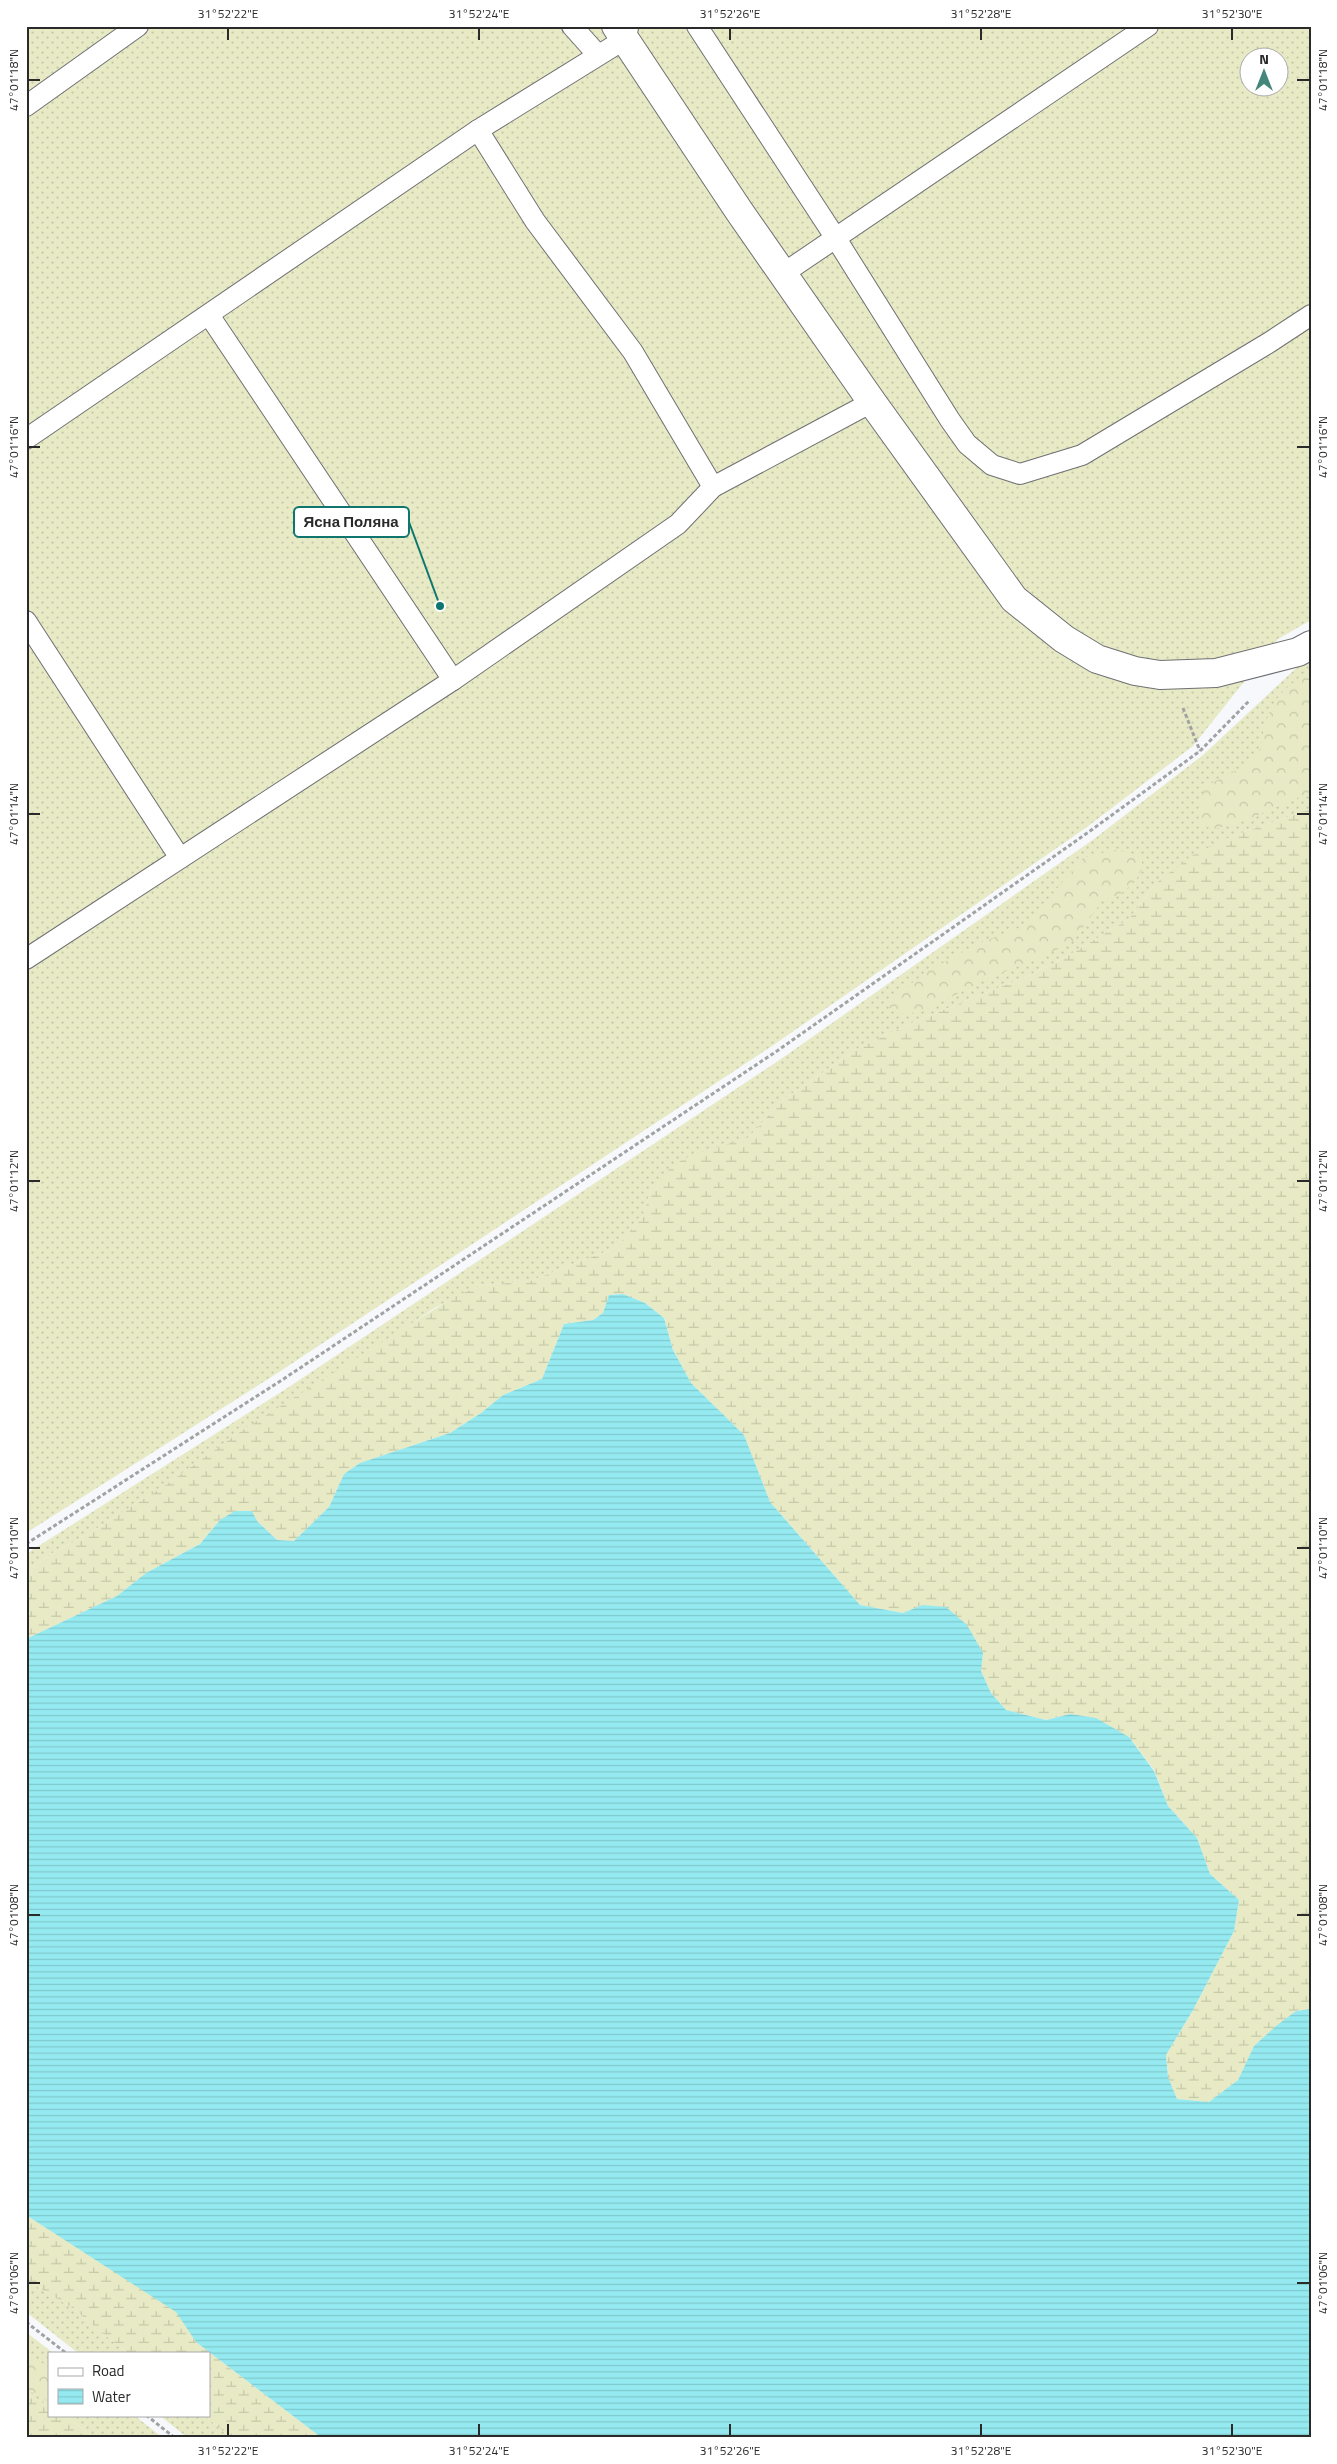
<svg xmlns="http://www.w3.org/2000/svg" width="1337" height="2464" font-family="'Titillium Web',sans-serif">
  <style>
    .grass { fill: url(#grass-dots); fill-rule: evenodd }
    .forest { fill: url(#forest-crowns) }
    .wetland { fill: url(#wetland-marsh) }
    .water { fill: url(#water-rules) }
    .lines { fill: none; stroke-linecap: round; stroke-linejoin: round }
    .service-casing { stroke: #6f7073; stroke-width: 22 }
    .minor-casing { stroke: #6f7073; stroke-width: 30 }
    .path { stroke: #a1a2a4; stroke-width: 3; stroke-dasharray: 4 2.5; stroke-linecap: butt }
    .service { stroke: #fff; stroke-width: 20 }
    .minor { stroke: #fff; stroke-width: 28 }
    .ticks { fill: none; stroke: #2a2a2b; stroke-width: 2 }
    .leader { fill: none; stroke: #0f766e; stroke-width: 2 }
    .callout-dot { fill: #0f766e; stroke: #fff; stroke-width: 2 }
    .callout { fill: #fff; stroke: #0f766e; stroke-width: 2 }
    .callout-label { font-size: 15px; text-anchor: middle; font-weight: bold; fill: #2a2a2b }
    .neatline { fill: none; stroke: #2a2a2b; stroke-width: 2 }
    .ticks-label { font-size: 12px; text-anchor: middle; fill: #2a2a2b }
  </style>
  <defs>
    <pattern id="grass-dots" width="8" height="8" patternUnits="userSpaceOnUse" patternTransform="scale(1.25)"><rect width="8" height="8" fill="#e7eac4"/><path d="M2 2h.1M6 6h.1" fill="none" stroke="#c6c9a9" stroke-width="1.8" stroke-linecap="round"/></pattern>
    <pattern id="forest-crowns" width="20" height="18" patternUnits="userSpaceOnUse" patternTransform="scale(1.25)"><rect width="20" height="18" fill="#e7eac4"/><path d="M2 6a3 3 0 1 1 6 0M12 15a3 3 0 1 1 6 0" fill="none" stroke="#c6c9a9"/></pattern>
    <pattern id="wetland-marsh" width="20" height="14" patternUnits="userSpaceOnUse" patternTransform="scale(1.25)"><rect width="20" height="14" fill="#e7eac4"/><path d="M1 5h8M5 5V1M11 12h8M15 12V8" fill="none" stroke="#c6c9a9"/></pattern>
    <pattern id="water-rules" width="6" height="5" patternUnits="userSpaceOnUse" patternTransform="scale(1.25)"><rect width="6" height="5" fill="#94eaf0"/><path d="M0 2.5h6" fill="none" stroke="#80c9ce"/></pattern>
  </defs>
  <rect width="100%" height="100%" fill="#f6f8fb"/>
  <!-- grass -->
  <g class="grass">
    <path d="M 26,26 L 1311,26 L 1311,620 L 1278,639 L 1193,746 L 1087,827 L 772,1046 L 279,1372 L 26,1533 ZM 1250,58 L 1280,58 L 1280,88 L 1250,88 Z"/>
    <polygon points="1311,657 1311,809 1230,837 1155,884 1129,919 1064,958 1028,976 918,1020 855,1050 783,1100 748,1138 722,1147 651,1190 643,1215 624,1239 610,1250 530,1281 482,1285 436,1307 388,1340 241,1431 167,1484 88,1534 47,1556 26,1573 26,1554 289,1387 781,1059 1094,839 1203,755 1305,660"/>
    <polygon points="26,2280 71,2307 127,2353 78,2353 26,2312"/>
    <polygon points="26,2332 53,2353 49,2353 49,2406 26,2394"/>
    <polygon points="65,2415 134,2415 163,2438 94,2438"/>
    <polygon points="159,2415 204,2415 231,2438 188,2438"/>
  </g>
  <!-- forest -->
  <g class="forest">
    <path d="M 1311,672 L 1311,792 L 1244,821 L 1214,829 L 1200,825 L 1198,810 L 1205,787 C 1222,776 1248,769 1259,751 C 1263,744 1262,733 1265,725 C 1274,697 1285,686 1311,672 Z"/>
    <polygon points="1113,850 1127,851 1141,858 1143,868 1134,883 1120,894 1102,901 1074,940 1045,956 991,977 921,1012 899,1014 889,1007 891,999 928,971 980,943 1026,925 1083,858"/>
    <polygon points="26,2351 49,2368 49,2402 26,2389"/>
  </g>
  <!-- wetland -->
  <g class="wetland">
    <polygon points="1311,809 1311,2009 1296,2011 1254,2046 1238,2080 1209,2102 1177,2099 1168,2077 1166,2055 1193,2010 1234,1931 1239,1900 1210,1874 1197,1838 1168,1806 1154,1770 1129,1737 1070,1714 1046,1720 1006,1710 991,1693 981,1671 983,1653 922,1605 903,1613 860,1605 770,1502 744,1435 691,1383 673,1350 664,1318 645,1303 623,1294 609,1295 603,1313 593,1320 564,1324 542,1379 503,1395 481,1413 450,1433 360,1463 344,1474 329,1507 294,1541 277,1540 257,1521 220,1520 200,1544 146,1573 117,1596 26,1639 26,1573 47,1556 88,1534 167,1484 241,1431 454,1297 482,1285 530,1281 610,1250 624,1239 643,1215 651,1190 673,1165 694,1154 748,1138 783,1100 855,1050 918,1020 1028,976 1064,958 1129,919 1155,884 1191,856 1230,837"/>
    <polygon points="26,2215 177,2312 196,2342 322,2438 231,2438 204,2415 209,2415 209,2353 127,2353 71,2307 26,2280"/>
    <polygon points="26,2394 49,2406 49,2415 65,2415 94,2438 26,2438"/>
  </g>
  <!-- water -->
  <polygon class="water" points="623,1294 645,1303 664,1318 673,1350 691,1383 744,1435 770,1502 860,1605 903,1613 922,1605 946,1607 967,1625 983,1653 981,1671 991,1693 1006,1710 1046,1720 1070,1714 1096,1718 1129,1737 1154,1771 1168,1806 1197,1838 1210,1874 1239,1900 1234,1931 1193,2010 1166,2055 1168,2077 1177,2099 1209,2102 1238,2080 1254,2046 1276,2026 1296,2011 1311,2009 1311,2438 322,2438 196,2342 176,2312 26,2215 26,1639 117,1596 146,1573 200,1544 220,1520 235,1511 252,1511 257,1521 277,1540 294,1541 329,1507 344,1474 360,1463 450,1433 481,1413 503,1395 542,1379 564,1324 593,1320 603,1313 609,1295"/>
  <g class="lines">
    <!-- service casing -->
    <g class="service-casing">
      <g id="service">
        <polyline points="572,26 597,54"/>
        <polyline points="697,26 835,237 950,420 967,444 992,465 1020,474 1082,455 1270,342 1311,315"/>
        <polyline points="26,106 138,26"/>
        <polyline points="478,130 535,221 633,352 713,487"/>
        <polyline points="784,273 1148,26"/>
        <polyline points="209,315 453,680"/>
        <polyline points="26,439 478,130 625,39 628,28"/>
        <polyline points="26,621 180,858"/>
        <polyline points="26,959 453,680 678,524 713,487 872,402"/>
      </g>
    </g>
    <!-- minor casing -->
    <g class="minor-casing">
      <polyline id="minor" points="616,26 739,211 872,402 1014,599 1064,639 1097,659 1135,671 1160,675 1216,673 1298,652 1311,645"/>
    </g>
    <!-- path -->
    <g class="path">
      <polyline points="1183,708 1200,751"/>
      <polyline points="26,1544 285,1378 777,1051 1090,831 1200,751 1249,701"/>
      <polyline points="26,2322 66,2353"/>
      <polyline points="146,2415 175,2438"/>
    </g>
    <!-- service -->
    <use href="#service" class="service"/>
    <!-- minor -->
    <use href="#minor" class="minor"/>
  </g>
  <!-- ticks -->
  <path class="ticks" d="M 228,28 L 228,40M 479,28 L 479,40M 730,28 L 730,40M 981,28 L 981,40M 1232,28 L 1232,40M 28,80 L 40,80M 1297,80 L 1310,80M 28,447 L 40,447M 1297,447 L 1310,447M 28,814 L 40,814M 1297,814 L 1310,814M 28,1181 L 40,1181M 1297,1181 L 1310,1181M 28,1548 L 40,1548M 1297,1548 L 1310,1548M 28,1915 L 40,1915M 1297,1915 L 1310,1915M 28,2283 L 40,2283M 1297,2283 L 1310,2283M 228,2424 L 228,2436M 479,2424 L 479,2436M 730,2424 L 730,2436M 981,2424 L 981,2436M 1232,2424 L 1232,2436"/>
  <!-- callouts -->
  <path class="leader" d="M440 606L409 522"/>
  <circle class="callout-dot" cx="440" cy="606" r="5"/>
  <rect class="callout" x="294" y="507" width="115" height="30" rx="5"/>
  <g class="callout-label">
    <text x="351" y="527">Ясна Поляна</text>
  </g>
  <!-- border -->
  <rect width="1337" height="2464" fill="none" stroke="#ffffff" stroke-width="55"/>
  <!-- legend -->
  <rect x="48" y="2352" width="162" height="65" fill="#ffffff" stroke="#aaaaaa"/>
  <rect x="58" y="2368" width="25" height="8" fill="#ffffff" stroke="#aaaaaa"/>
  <text x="92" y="2376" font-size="15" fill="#2a2a2b">Road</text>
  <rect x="58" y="2389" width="25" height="15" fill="url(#water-rules)" stroke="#aaaaaa"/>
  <text x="92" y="2402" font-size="15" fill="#2a2a2b">Water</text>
  <!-- north arrow -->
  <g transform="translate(1264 72)"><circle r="24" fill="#ffffff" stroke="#aaaaaa"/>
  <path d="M0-4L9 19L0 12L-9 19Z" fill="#43877b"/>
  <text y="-8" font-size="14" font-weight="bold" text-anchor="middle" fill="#2a2a2b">N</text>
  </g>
  <rect x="28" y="28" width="1282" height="2408" class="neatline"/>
  <g class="ticks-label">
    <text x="228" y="18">31°52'22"E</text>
    <text x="479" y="18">31°52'24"E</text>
    <text x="730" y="18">31°52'26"E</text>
    <text x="981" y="18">31°52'28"E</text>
    <text x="1232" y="18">31°52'30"E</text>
    <text transform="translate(14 80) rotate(-90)" y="4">47°01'18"N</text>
    <text transform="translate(1323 80) rotate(-90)" y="4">47°01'18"N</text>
    <text transform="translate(14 447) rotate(-90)" y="4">47°01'16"N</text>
    <text transform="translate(1323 447) rotate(-90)" y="4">47°01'16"N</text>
    <text transform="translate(14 814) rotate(-90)" y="4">47°01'14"N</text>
    <text transform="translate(1323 814) rotate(-90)" y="4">47°01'14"N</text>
    <text transform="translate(14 1181) rotate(-90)" y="4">47°01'12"N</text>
    <text transform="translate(1323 1181) rotate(-90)" y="4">47°01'12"N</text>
    <text transform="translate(14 1548) rotate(-90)" y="4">47°01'10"N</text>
    <text transform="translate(1323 1548) rotate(-90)" y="4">47°01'10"N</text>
    <text transform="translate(14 1915) rotate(-90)" y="4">47°01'08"N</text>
    <text transform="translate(1323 1915) rotate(-90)" y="4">47°01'08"N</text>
    <text transform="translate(14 2283) rotate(-90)" y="4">47°01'06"N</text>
    <text transform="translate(1323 2283) rotate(-90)" y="4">47°01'06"N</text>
    <text x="228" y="2455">31°52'22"E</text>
    <text x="479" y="2455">31°52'24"E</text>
    <text x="730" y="2455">31°52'26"E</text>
    <text x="981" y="2455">31°52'28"E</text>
    <text x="1232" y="2455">31°52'30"E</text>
  </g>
</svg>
